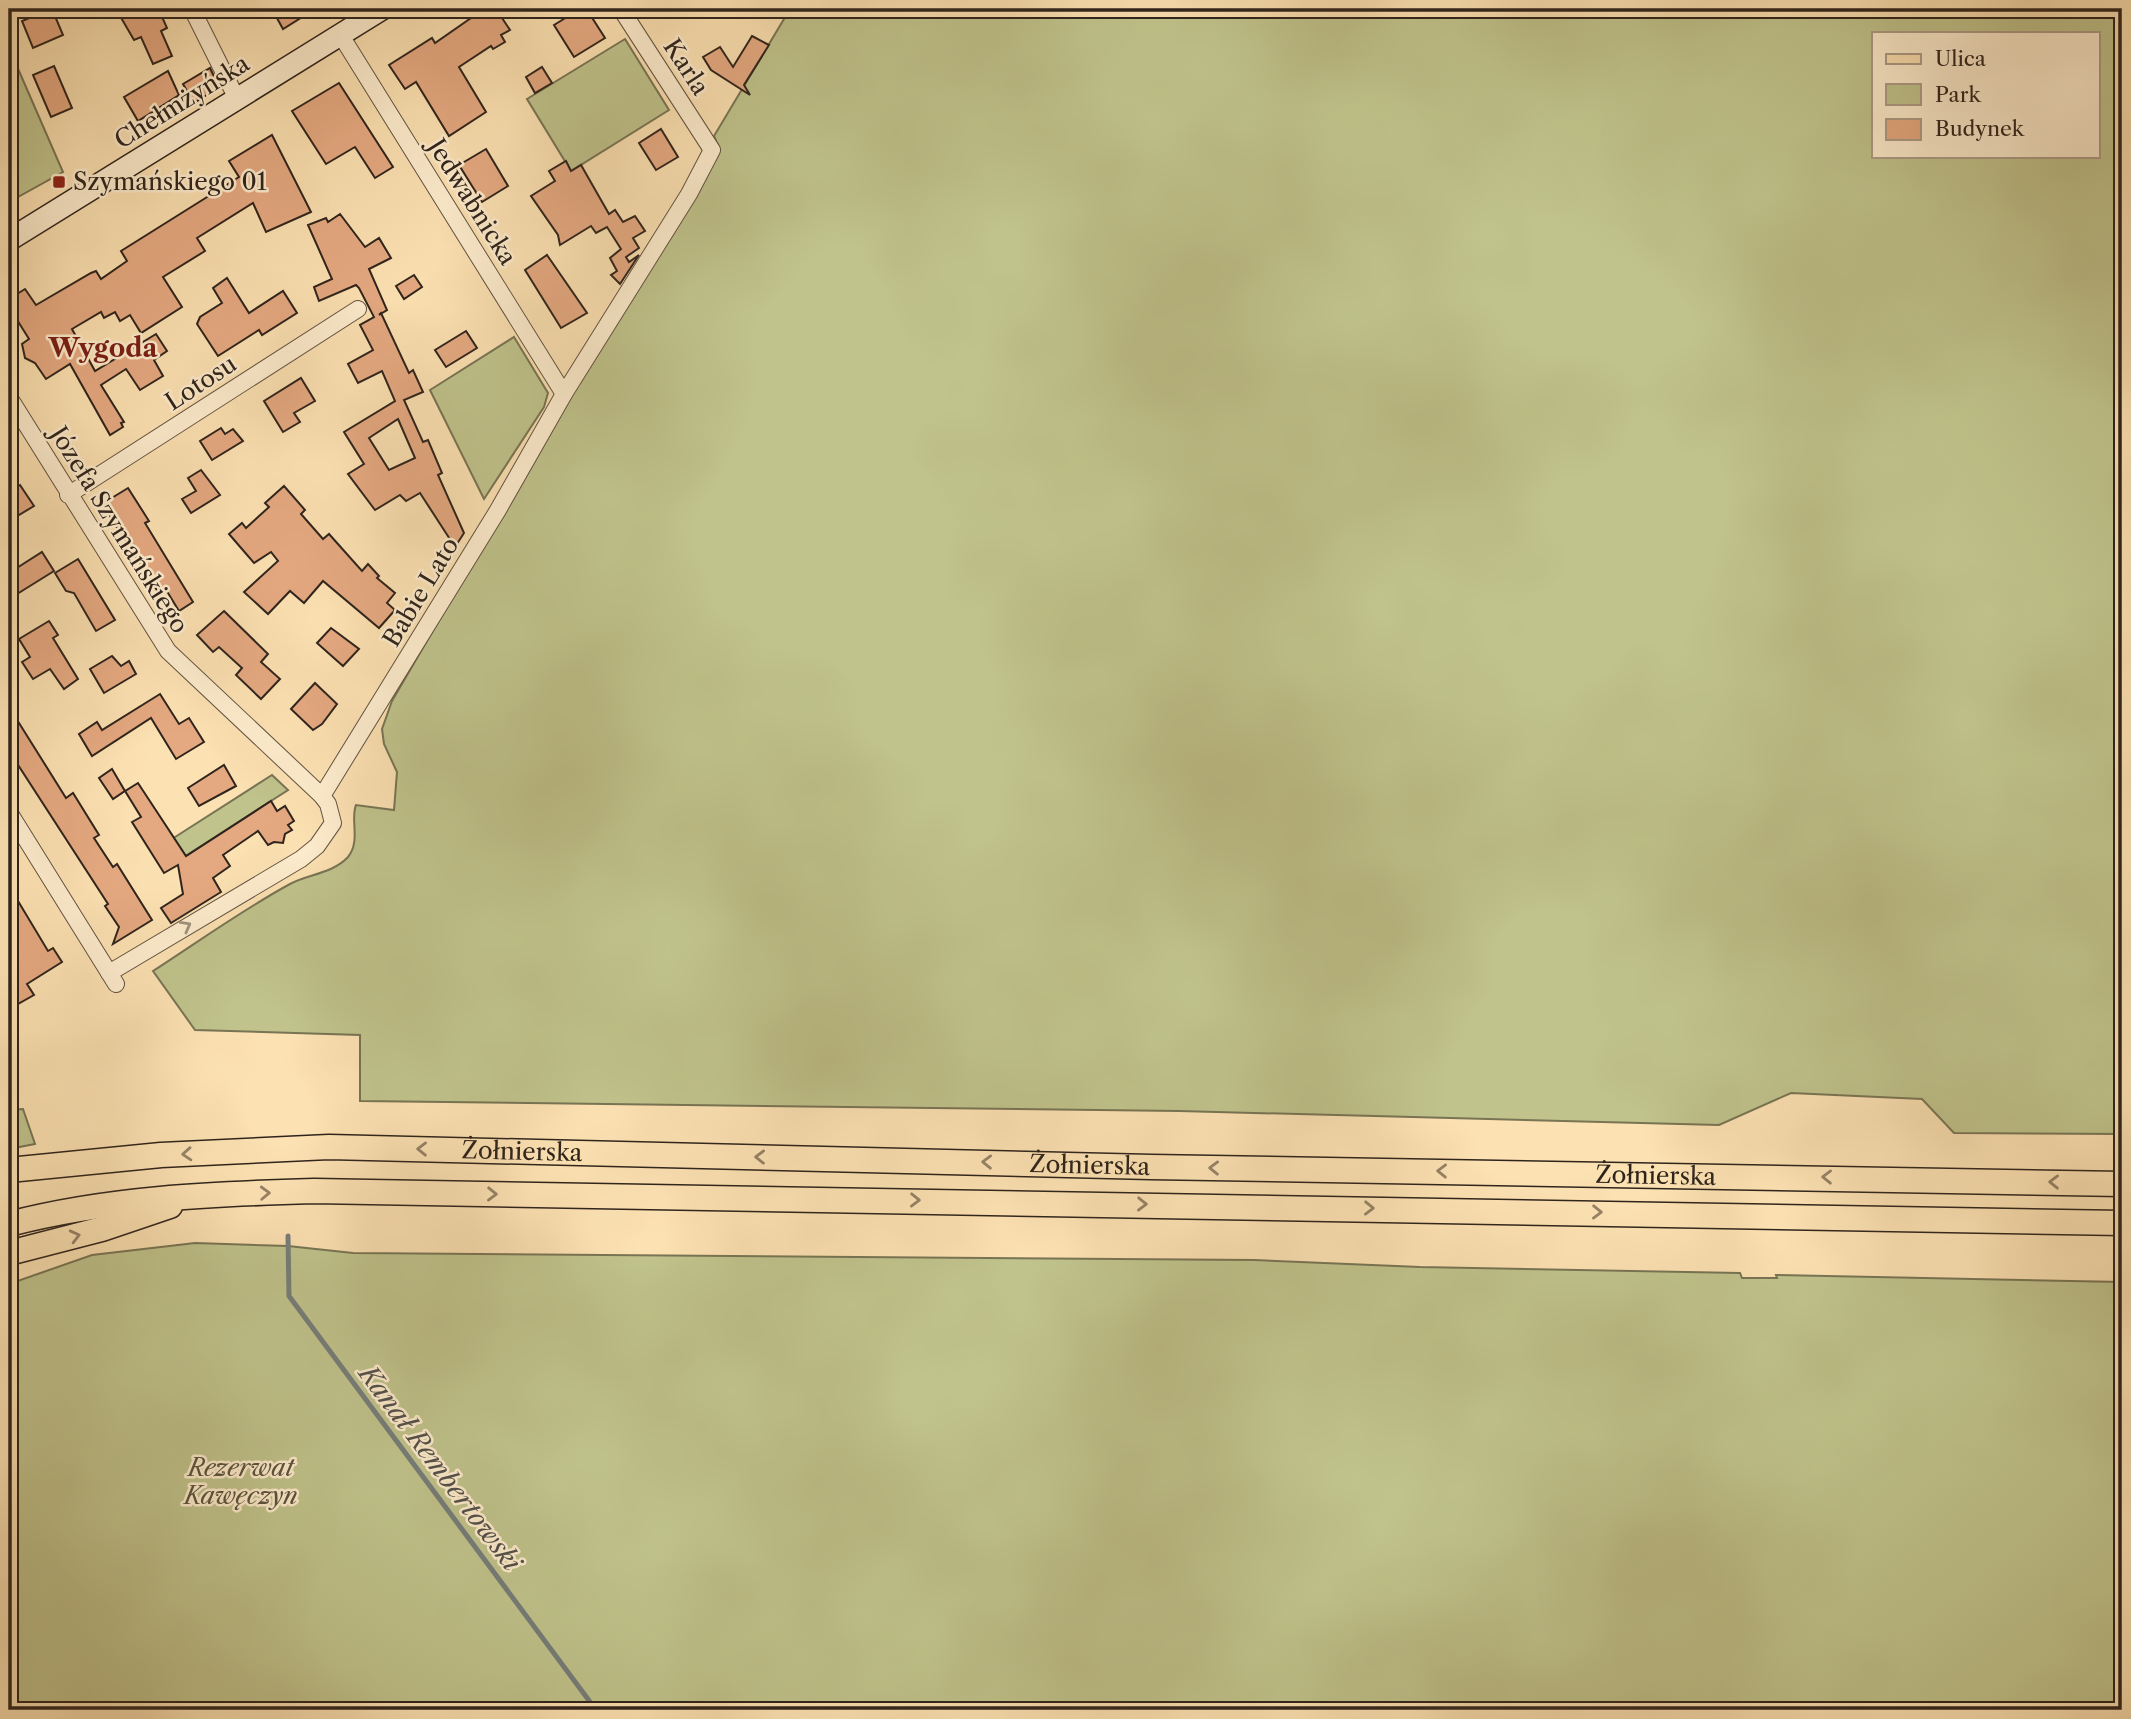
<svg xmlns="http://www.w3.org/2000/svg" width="2131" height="1719" font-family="'Libre Caslon Text',serif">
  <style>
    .green { fill: #c0c38c; stroke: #787454; stroke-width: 2; fill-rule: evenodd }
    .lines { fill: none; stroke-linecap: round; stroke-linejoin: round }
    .stream { stroke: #767e7a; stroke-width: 5 }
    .building { fill: #e5a981; stroke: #2f241c; stroke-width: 2; fill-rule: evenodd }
    .street-casing { stroke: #625342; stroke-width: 18 }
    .secondary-casing { stroke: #2f241c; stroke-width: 24 }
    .primary-casing { stroke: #2f241c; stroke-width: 27 }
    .street { stroke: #fdeccd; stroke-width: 16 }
    .secondary { stroke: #fdeccd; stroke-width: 21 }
    .primary { stroke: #fce1b2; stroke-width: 24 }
    .oneway { stroke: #a0927d }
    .oneway2 { stroke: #968267 }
    .poi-dot { fill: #8f2418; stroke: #fdeccd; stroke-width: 2.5 }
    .labels { text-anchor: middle; stroke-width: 5; stroke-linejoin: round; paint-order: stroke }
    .street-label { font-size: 24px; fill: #2f241c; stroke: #fdeccd }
    .poi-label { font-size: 24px; fill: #2f241c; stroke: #fdeccd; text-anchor: start }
    .park-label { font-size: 24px; font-style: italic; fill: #5a543e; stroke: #fdeccd }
    .neighbourhood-label { font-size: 26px; font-weight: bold; fill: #7a1f14; stroke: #fdeccd }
    .water-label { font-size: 26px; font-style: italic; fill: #52514b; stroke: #fdeccd }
  </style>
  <rect width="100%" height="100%" fill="#fce1b2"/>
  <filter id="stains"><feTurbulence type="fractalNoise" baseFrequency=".00286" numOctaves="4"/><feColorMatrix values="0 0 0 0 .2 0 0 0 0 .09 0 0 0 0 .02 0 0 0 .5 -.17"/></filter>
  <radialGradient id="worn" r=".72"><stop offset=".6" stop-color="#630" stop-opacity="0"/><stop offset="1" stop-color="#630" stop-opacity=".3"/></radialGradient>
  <!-- green -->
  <g class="green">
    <path d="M 790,9 L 2122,9 L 2122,1134 L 1954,1133 L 1922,1099 L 1791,1093 L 1719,1125 L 1179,1111 L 360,1101 L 360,1035 L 195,1030 L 153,971 C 198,942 242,910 290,884 C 308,874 332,874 348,857 C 361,841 350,819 356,805 L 394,810 L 397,772 L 384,744 L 382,729 L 392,701 L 568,399 L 720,150 L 714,136 ZM 1874,33 L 2098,33 L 2098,156 L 1874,156 Z"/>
    <polygon points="625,39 669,110 571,171 527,99"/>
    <polygon points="9,48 63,172 18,197 9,183"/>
    <polygon points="514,337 548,393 544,407 484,499 430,390"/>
    <polygon points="272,775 288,790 184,857 172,839"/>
    <polygon points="23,1109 35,1144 9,1149 9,1110"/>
    <polygon points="195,1243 288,1246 353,1253 1254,1260 1420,1267 1740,1273 1742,1278 1777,1278 1776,1275 2122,1282 2122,1710 9,1710 9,1284 92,1255"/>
  </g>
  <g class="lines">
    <!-- stream -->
    <polyline class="stream" points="288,1236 289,1296 596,1710"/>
  </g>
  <!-- building -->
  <g class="building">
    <polygon points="34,9 52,9 63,35 33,48 22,21 37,15"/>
    <polygon points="116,9 159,9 144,16 159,10 167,28 161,31 172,56 153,64 141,37 134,40"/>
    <polygon points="272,9 315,9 283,29"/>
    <polygon points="484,9 496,9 510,30 501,35 505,42 493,49 491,46 459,67 486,112 449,136 416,82 405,89 389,65 432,38 435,43"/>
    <polygon points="580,9 585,16 589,13 605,38 574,57 554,25"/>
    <polygon points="752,36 769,45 744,85 750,95 711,70 703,57 720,47 733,67"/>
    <polygon points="54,66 72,108 51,117 33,75"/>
    <polygon points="542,67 552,83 535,93 526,77"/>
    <polygon points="210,68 219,87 194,103 183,84"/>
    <polygon points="168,71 179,95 138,121 124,97"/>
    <polygon points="339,83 393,167 375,178 355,147 326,164 292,111"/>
    <polygon points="661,129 678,157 656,170 639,143"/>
    <polygon points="272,135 311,212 266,232 253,203 197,238 205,251 163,277 182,307 141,333 130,315 120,321 115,312 104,318 101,312 72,329 95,371 156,334 167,351 154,360 163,376 140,390 126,369 101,385 124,422 121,423 123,427 110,435 70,364 46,379 35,363 25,358 22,344 29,339 9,307 9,299 25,289 36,305 91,273 96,271 101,279 127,261 121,251 239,177 229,161"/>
    <polygon points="486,149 508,186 482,202 459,165"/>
    <polygon points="566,161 571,171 581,165 609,214 615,210 623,222 635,216 645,231 633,238 639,248 626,257 629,262 639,255 620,284 611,275 617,271 610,258 621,249 607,227 596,233 591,226 560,245 558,235 531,196 555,181 549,171"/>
    <path d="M 340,214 L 365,247 L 379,238 L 391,258 L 369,269 L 387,310 L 379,315 L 381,313 L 409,373 L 413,370 L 423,392 L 404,400 L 423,442 L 428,440 L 442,473 L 438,475 L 464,533 L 455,547 L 420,493 L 406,501 L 400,495 L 375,510 L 348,474 L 364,464 L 344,432 L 395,401 L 382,371 L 358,383 L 348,364 L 373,350 L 360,325 L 374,317 L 359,288 L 356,285 L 319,301 L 314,287 L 332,279 L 308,225 L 326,218 L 328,222 ZM 398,419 L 415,458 L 389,470 L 369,438 Z"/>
    <polygon points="547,255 587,313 561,328 525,270"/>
    <polygon points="414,275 422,287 404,299 396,286"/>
    <polygon points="227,278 249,313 283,291 297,313 262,335 259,330 218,356 197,324 200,317 222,303 213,288"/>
    <polygon points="466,331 477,348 446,367 435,350"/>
    <polygon points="301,378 315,401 294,413 300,422 283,432 264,401"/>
    <polygon points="221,428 225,434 233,429 243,441 212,460 200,441"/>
    <polygon points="201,470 220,495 191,513 182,499 196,491 188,478"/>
    <polygon points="20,485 34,506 9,521 9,492"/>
    <polygon points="284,486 305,510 301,514 323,539 329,534 362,571 368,564 379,576 377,578 395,593 387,603 395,610 379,628 323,581 304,603 290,591 268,614 244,592 278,561 271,552 254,563 229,534 242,523 246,528 269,507 265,503"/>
    <polygon points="128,488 149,521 145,523 193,602 179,611 165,588 158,592 102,504"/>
    <polygon points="42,552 54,571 9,599 9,573"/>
    <polygon points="78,559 115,620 96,631 74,593 66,591 55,573"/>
    <polygon points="224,611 268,654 261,662 280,679 261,699 236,675 242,668 219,647 213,652 197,635"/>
    <polygon points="49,621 58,635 53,638 78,679 64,689 50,669 33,679 22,662 30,657 19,639"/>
    <polygon points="331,628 359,649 343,666 317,643"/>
    <polygon points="112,656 121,666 129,661 136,674 104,693 90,669"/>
    <polygon points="315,683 337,704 322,724 313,730 291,709"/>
    <polygon points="160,694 179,724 189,718 204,742 176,759 151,718 92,756 79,734 97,722 102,730"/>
    <polygon points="9,707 66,798 73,793 99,835 94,838 113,867 117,864 152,920 113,944 119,927 105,906 108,904 9,751"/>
    <polygon points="224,765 236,786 199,806 188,788"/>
    <polygon points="112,769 125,791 138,783 186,856 271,801 277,811 285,806 294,821 288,825 292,830 285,834 283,843 274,842 268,845 258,831 223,855 230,866 213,878 221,892 171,923 161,908 183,894 178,865 164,873 132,822 141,817 125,791 113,799 99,778"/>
    <polygon points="9,886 48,951 53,948 62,962 27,984 34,995 9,1009"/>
  </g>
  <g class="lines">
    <!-- street casing -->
    <g class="street-casing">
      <g id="street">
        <polyline points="192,9 237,99"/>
        <polyline points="340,34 564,394"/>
        <polyline points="9,397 168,651 322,796 328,804 333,823 317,846 301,859 109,973"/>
        <polyline points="68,495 358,309"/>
        <polyline points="322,796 498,510 564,394 689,194 712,150 621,9"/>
        <polyline points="9,812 116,984"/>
      </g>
    </g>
    <!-- secondary casing -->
    <g class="secondary-casing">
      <polyline id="secondary" points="9,240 382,9"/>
    </g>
    <!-- primary casing -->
    <g class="primary-casing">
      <g id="primary">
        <path id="s1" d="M 9,1170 L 161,1155 L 329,1147 L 1151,1167 L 2122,1184"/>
        <path d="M 9,1224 C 109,1198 211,1194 314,1191 L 2122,1223"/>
        <polyline points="9,1253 102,1229 170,1206"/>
      </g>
    </g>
    <!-- street -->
    <use href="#street" class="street"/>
    <!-- secondary -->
    <use href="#secondary" class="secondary"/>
    <!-- primary -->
    <use href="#primary" class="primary"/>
  </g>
  <!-- one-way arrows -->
  <defs><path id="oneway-chevron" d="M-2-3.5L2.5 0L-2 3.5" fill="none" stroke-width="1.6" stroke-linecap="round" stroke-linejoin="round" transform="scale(1.75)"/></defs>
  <use class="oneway" href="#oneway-chevron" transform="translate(186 926) rotate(-29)"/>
  <g class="oneway2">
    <use href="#oneway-chevron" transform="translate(422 1149) rotate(-179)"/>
    <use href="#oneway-chevron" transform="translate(187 1154) rotate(176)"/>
    <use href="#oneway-chevron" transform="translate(760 1157) rotate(-179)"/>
    <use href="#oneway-chevron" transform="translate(987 1162) rotate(-179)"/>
    <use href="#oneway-chevron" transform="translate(1214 1168) rotate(-179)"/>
    <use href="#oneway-chevron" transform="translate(1442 1171) rotate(-179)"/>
    <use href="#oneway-chevron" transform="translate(1827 1177) rotate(-179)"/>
    <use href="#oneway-chevron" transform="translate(2054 1182) rotate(-179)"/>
    <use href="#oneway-chevron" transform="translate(265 1193) rotate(-2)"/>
    <use href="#oneway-chevron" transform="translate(492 1194) rotate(1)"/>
    <use href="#oneway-chevron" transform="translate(915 1200) rotate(1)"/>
    <use href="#oneway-chevron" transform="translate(1142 1204) rotate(1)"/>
    <use href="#oneway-chevron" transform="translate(1369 1208) rotate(1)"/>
    <use href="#oneway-chevron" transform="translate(1597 1212) rotate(1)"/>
    <use href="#oneway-chevron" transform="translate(75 1236) rotate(-14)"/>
  </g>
  <!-- markers -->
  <rect class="poi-dot" x="52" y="175" width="14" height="14" rx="3.5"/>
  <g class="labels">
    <!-- street labels -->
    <g class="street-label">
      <text transform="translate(686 67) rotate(57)" y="8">Karla</text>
      <text transform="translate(182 102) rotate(-32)" y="8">Chełmżyńska</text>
      <text transform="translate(472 202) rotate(58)" y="8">Jedwabnicka</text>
      <text transform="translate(201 383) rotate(-33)" y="8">Lotosu</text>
      <text transform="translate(119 530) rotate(58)" y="8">Józefa Szymańskiego</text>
      <text transform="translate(421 592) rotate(-59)" y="8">Babie Lato</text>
      <text dy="8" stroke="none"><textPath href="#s1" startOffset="514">Żołnierska</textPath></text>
      <text dy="8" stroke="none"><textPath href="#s1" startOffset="1082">Żołnierska</textPath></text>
      <text dy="8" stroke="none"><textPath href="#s1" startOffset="1648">Żołnierska</textPath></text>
    </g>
    <!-- poi labels -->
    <g class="poi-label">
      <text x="73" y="190">Szymańskiego 01</text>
    </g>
    <!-- park labels -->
    <g class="park-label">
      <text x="241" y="1476">Rezerwat<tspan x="241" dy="28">Kawęczyn</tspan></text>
    </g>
    <!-- neighbourhood labels -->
    <g class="neighbourhood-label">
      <text x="103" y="357">Wygoda</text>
    </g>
    <!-- water labels -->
    <g class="water-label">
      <text transform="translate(440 1468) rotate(53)" y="9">Kanał Rembertowski</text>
    </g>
  </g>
  <!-- margin -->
  <rect width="2131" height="1719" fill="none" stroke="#fce1b2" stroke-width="35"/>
  <rect x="10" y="10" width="2110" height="1698" fill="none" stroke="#2f241c" stroke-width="3.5"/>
  <rect x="18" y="18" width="2096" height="1684" fill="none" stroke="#2f241c" stroke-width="2"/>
  <!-- legend -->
  <rect x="1872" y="32" width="228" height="126" fill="#fdeccd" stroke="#ab9c86" stroke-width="2"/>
  <rect x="1886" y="54" width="35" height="10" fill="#fce1b2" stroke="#ab9c86" stroke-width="2"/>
  <text x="1935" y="66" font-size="21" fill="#2f241c">Ulica</text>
  <rect x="1886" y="84" width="35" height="21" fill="#c0c38c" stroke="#ab9c86" stroke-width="2"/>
  <text x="1935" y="102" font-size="21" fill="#2f241c">Park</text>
  <rect x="1886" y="119" width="35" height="21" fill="#e5a981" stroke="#ab9c86" stroke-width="2"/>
  <text x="1935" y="136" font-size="21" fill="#2f241c">Budynek</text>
  <rect width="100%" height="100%" filter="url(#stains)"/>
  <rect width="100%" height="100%" fill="url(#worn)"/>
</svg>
